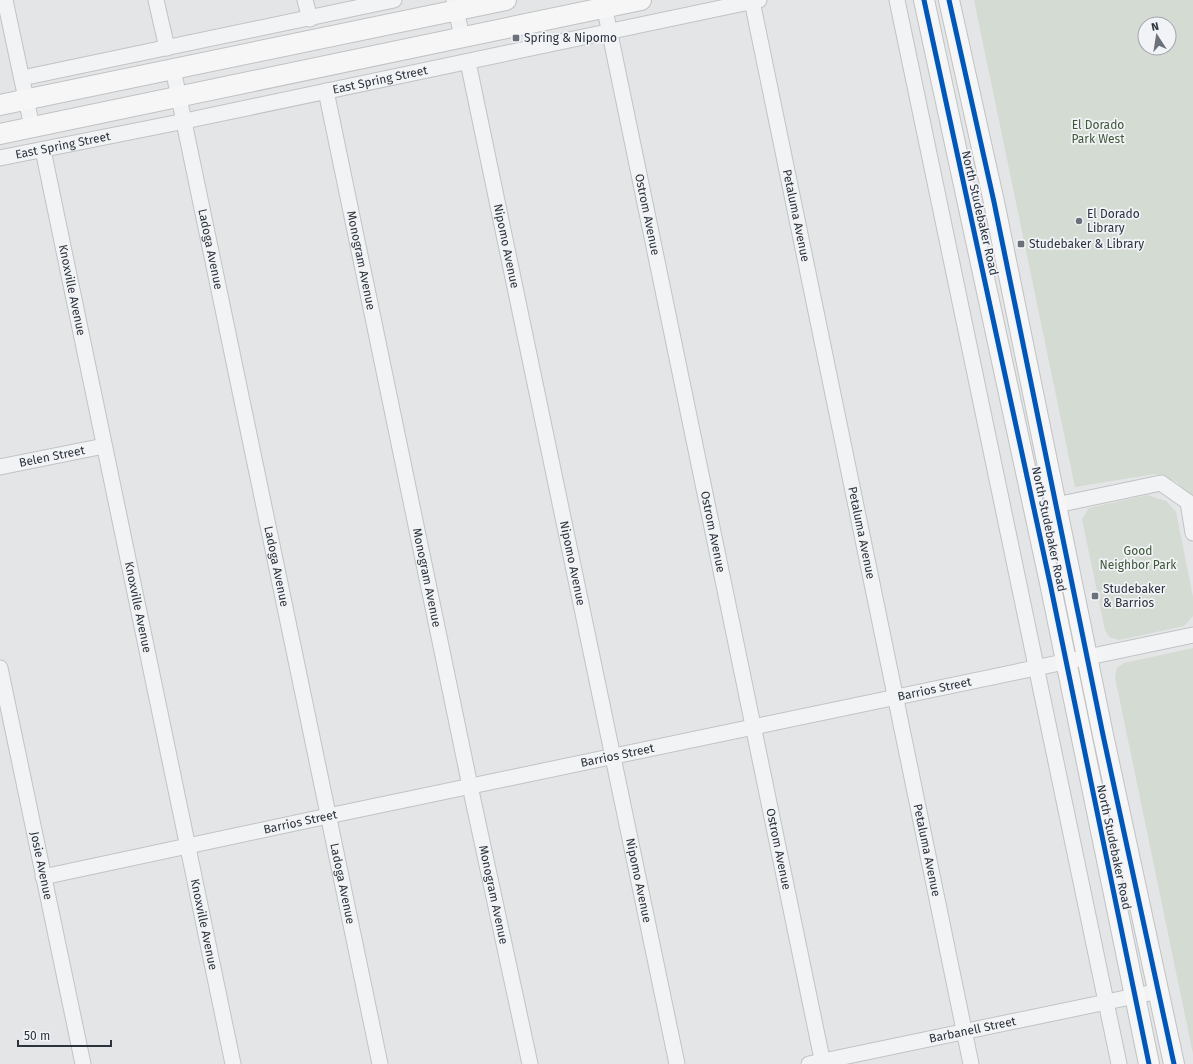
<svg xmlns="http://www.w3.org/2000/svg" width="1193" height="1064" font-family="'Fira Sans',sans-serif">
  <style>
    .green { fill: #d4dbd3; fill-rule: evenodd }
    .lines { fill: none; stroke-linecap: round; stroke-linejoin: round }
    .minor-casing { stroke: #c1c3c5; stroke-width: 17 }
    .major-casing { stroke: #c0c2c4; stroke-width: 22 }
    .minor { stroke: #f2f3f4; stroke-width: 15 }
    .major { stroke: #f6f6f6; stroke-width: 20 }
    .cycleway-casing { stroke: #f1f3f6; stroke-width: 8 }
    .cycleway { stroke: #0057b8; stroke-width: 5 }
    .poi-dot { fill: #6b717a; stroke: #f1f3f6; stroke-width: 1.5 }
    .labels { text-anchor: middle; stroke-width: 3.5; stroke-linejoin: round; paint-order: stroke }
    .poi-label { font-size: 12px; fill: #2b333f; stroke: #f1f3f6; text-anchor: start }
    .street-label { font-size: 12px; fill: #2b333f; stroke: #f1f3f6 }
    .park-label { font-size: 12px; fill: #40593a; stroke: #f1f3f6 }
  </style>
  <rect width="100%" height="100%" fill="#e3e5e7"/>
  <!-- green -->
  <g class="green">
    <path d="M 974,0 L 1193,0 L 1193,502 L 1177,482 L 1155,474 L 1075,487 ZM 1145,24 L 1169,24 L 1169,48 L 1145,48 Z"/>
    <polygon points="1147,495 1166,501 1176,512 1193,597 1193,616 1184,626 1119,640 1109,637 1105,630 1082,519 1089,508"/>
    <polygon points="1193,648 1193,1054 1115,677 1117,668 1124,663"/>
  </g>
  <g class="lines">
    <!-- minor casing -->
    <g class="minor-casing">
      <g id="minor">
        <polyline points="5,0 32,127"/>
        <polyline points="156,0 167,48"/>
        <polyline points="305,0 310,19"/>
        <polyline points="454,0 462,37"/>
        <path id="s1" d="M 603,0 L 823,1064"/>
        <polyline points="897,0 1119,1064"/>
        <path id="s2" d="M 752,1 L 971,1064"/>
        <path id="s3" d="M 468,62 L 677,1064"/>
        <path id="s4" d="M 173,69 L 380,1064"/>
        <polyline points="22,78 394,0"/>
        <path id="s5" d="M 326,91 L 470,786 L 530,1064"/>
        <path id="s6" d="M 43,150 L 233,1064"/>
        <path id="s7" d="M 0,158 L 185,121 L 759,0"/>
        <path id="s8" d="M 0,467 L 104,446"/>
        <polyline points="1056,505 1161,483 1188,502 1193,533"/>
        <path id="s9" d="M 0,668 L 83,1064"/>
        <path id="s10" d="M 43,877 L 328,816 L 1193,635"/>
        <path id="s11" d="M 809,1064 L 1159,991"/>
      </g>
    </g>
    <!-- major casing -->
    <g class="major-casing">
      <g id="major">
        <polyline points="924,0 1050,583 1149,1064"/>
        <polyline points="949,0 994,202 1103,735 1174,1064"/>
        <polyline points="0,105 506,0"/>
        <polyline points="0,134 641,0"/>
      </g>
    </g>
    <!-- minor -->
    <use href="#minor" class="minor"/>
    <!-- major -->
    <use href="#major" class="major"/>
    <!-- cycleway casing -->
    <g class="cycleway-casing">
      <g id="cycleway">
        <polyline points="924,0 1050,583 1149,1064"/>
        <polyline points="949,0 994,202 1103,735 1174,1064"/>
      </g>
    </g>
    <!-- cycleway -->
    <use href="#cycleway" class="cycleway"/>
  </g>
  <!-- markers -->
  <g class="poi-dot">
    <rect x="512" y="34" width="8" height="8" rx="2"/>
    <circle cx="1079" cy="221" r="4"/>
    <rect x="1017" y="240" width="8" height="8" rx="2"/>
    <rect x="1091" y="592" width="8" height="8" rx="2"/>
  </g>
  <g class="labels">
    <!-- poi labels -->
    <g class="poi-label">
      <text x="524" y="42">Spring &amp; Nipomo</text>
      <text x="1087" y="218">El Dorado<tspan x="1087" dy="14">Library</tspan></text>
      <text x="1029" y="248">Studebaker &amp; Library</text>
      <text x="1103" y="593">Studebaker<tspan x="1103" dy="14">&amp; Barrios</tspan></text>
    </g>
    <!-- street labels -->
    <g class="street-label">
      <text dy="4" stroke="none"><textPath href="#s7" startOffset="388">East Spring Street</textPath></text>
      <text dy="4" stroke="none"><textPath href="#s7" startOffset="64">East Spring Street</textPath></text>
      <text transform="translate(980 213) rotate(77)" y="4">North Studebaker Road</text>
      <text dy="4" stroke="none"><textPath href="#s1" startOffset="219">Ostrom Avenue</textPath></text>
      <text dy="4" stroke="none"><textPath href="#s2" startOffset="219">Petaluma Avenue</textPath></text>
      <text dy="4" stroke="none"><textPath href="#s3" startOffset="188">Nipomo Avenue</textPath></text>
      <text dy="4" stroke="none"><textPath href="#s4" startOffset="184">Ladoga Avenue</textPath></text>
      <text dy="4" stroke="none"><textPath href="#s5" startOffset="173">Monogram Avenue</textPath></text>
      <text dy="4" stroke="none"><textPath href="#s6" startOffset="143">Knoxville Avenue</textPath></text>
      <text dy="4" stroke="none"><textPath href="#s8" startOffset="53">Belen Street</textPath></text>
      <text transform="translate(1049 529) rotate(78)" y="4">North Studebaker Road</text>
      <text dy="4" stroke="none"><textPath href="#s1" startOffset="543">Ostrom Avenue</textPath></text>
      <text dy="4" stroke="none"><textPath href="#s2" startOffset="543">Petaluma Avenue</textPath></text>
      <text dy="4" stroke="none"><textPath href="#s3" startOffset="512">Nipomo Avenue</textPath></text>
      <text dy="4" stroke="none"><textPath href="#s4" startOffset="508">Ladoga Avenue</textPath></text>
      <text dy="4" stroke="none"><textPath href="#s5" startOffset="497">Monogram Avenue</textPath></text>
      <text dy="4" stroke="none"><textPath href="#s6" startOffset="467">Knoxville Avenue</textPath></text>
      <text dy="4" stroke="none"><textPath href="#s10" startOffset="911">Barrios Street</textPath></text>
      <text dy="4" stroke="none"><textPath href="#s10" startOffset="587">Barrios Street</textPath></text>
      <text dy="4" stroke="none"><textPath href="#s10" startOffset="263">Barrios Street</textPath></text>
      <text transform="translate(1114 847) rotate(78)" y="4">North Studebaker Road</text>
      <text dy="4" stroke="none"><textPath href="#s1" startOffset="867">Ostrom Avenue</textPath></text>
      <text dy="4" stroke="none"><textPath href="#s2" startOffset="867">Petaluma Avenue</textPath></text>
      <text dy="4" stroke="none"><textPath href="#s9" startOffset="202">Josie Avenue</textPath></text>
      <text dy="4" stroke="none"><textPath href="#s3" startOffset="836">Nipomo Avenue</textPath></text>
      <text dy="4" stroke="none"><textPath href="#s4" startOffset="832">Ladoga Avenue</textPath></text>
      <text dy="4" stroke="none"><textPath href="#s5" startOffset="821">Monogram Avenue</textPath></text>
      <text dy="4" stroke="none"><textPath href="#s6" startOffset="791">Knoxville Avenue</textPath></text>
      <text dy="4" stroke="none"><textPath href="#s11" startOffset="167">Barbanell Street</textPath></text>
    </g>
    <!-- park labels -->
    <g class="park-label">
      <text x="1098" y="129">El Dorado<tspan x="1098" dy="14">Park West</tspan></text>
      <text x="1138" y="555">Good<tspan x="1138" dy="14">Neighbor Park</tspan></text>
    </g>
  </g>
  <!-- north arrow -->
  <g transform="translate(1157 36) rotate(348)"><circle r="19" fill="#f1f3f6" stroke="#a2a6ad"/>
  <path d="M0-3L7 15L0 10L-7 15Z" fill="#6b717a"/>
  <text y="-6" font-size="11" font-weight="bold" text-anchor="middle" fill="#2b333f">N</text>
  </g>
  <!-- scale -->
  <path d="M18 1040v6h93v-6" fill="none" stroke="#2b333f" stroke-width="2"/>
  <text x="24" y="1040" font-size="12" fill="#2b333f" stroke="#f1f3f6" stroke-width="3" paint-order="stroke">50 m</text>
</svg>
